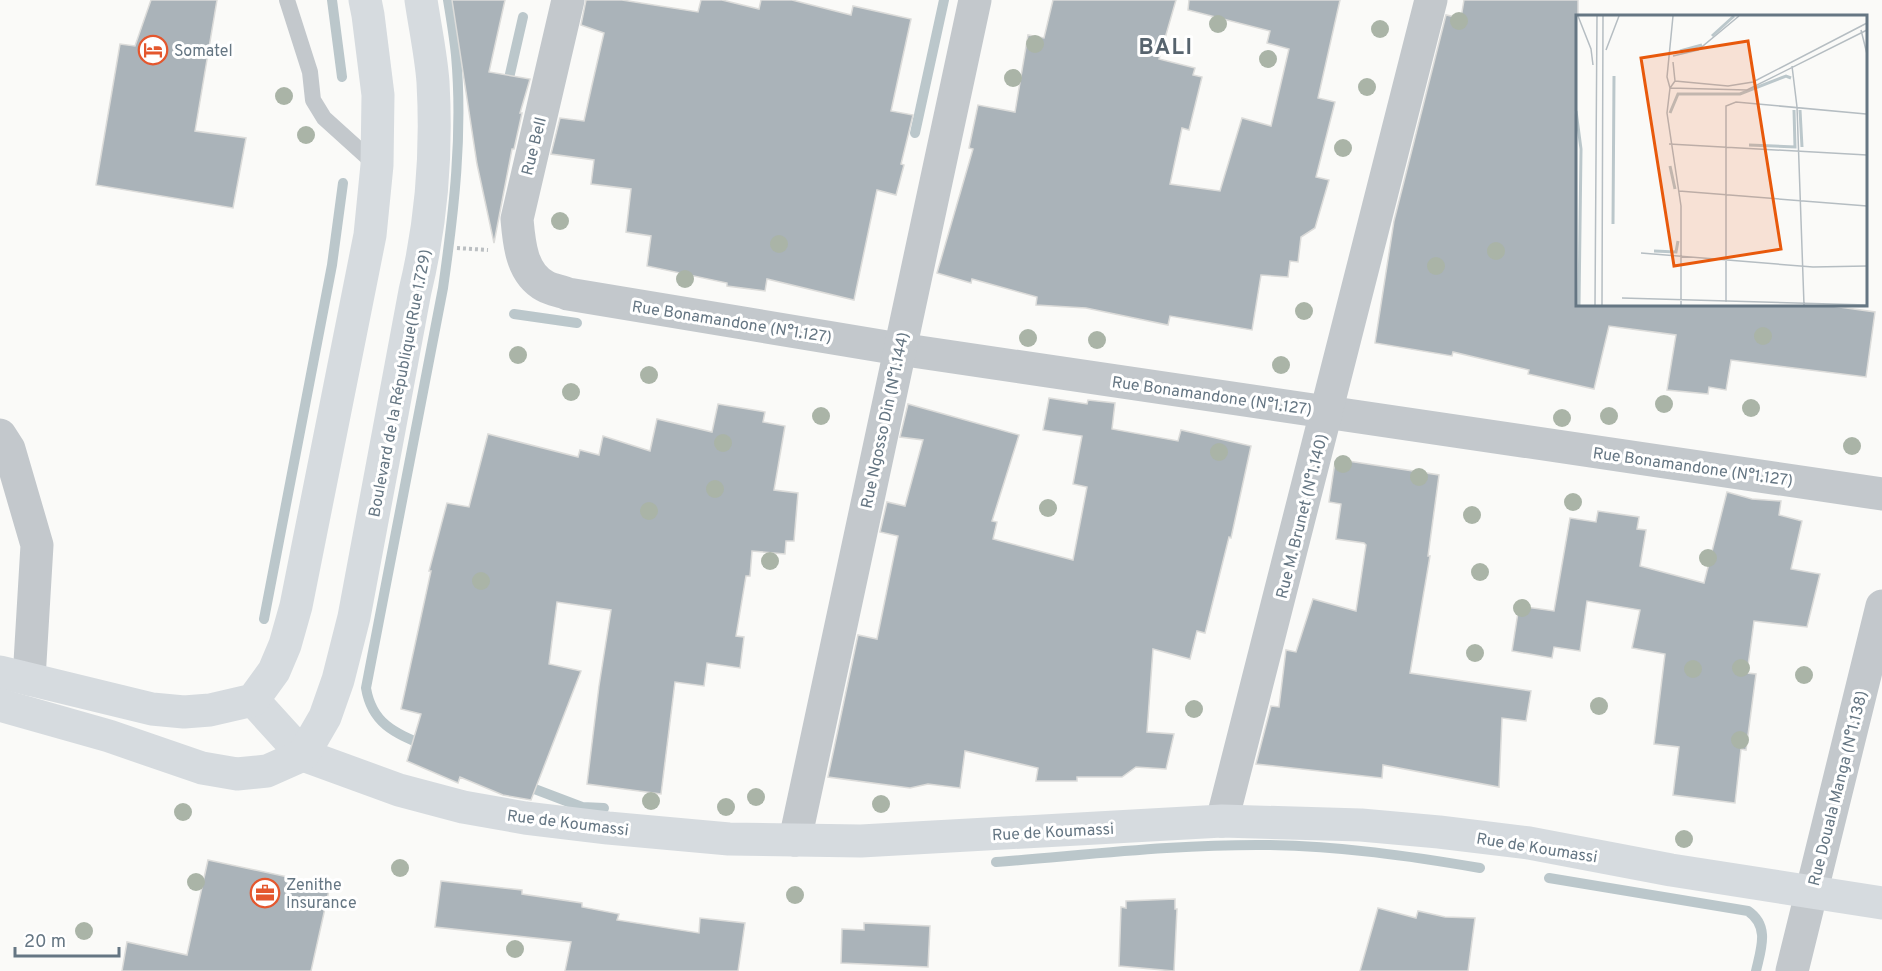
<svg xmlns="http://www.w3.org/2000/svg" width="1882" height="971" font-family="Overpass,sans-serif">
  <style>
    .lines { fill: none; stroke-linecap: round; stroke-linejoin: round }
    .stream { stroke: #bbc7cb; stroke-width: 10 }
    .building { fill: #aab3b9; stroke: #dcdcda; stroke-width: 1.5 }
    .path { stroke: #bbbfc2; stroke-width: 4; stroke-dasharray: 3 3; stroke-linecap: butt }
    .service { stroke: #c3c8cc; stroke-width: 16 }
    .minor { stroke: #c3c8cc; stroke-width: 33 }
    .secondary { stroke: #d6dbdf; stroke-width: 33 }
    .primary { stroke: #d6dbdf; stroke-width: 33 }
    .tree { fill: #aab4a7 }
    .labels { text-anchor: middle; stroke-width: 6; stroke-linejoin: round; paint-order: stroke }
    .poi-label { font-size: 16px; fill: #657683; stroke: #fff; text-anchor: start }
    .street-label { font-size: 16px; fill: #657683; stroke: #fff }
    .district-label { font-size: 22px; font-weight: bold; letter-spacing: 1.5px; fill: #57646e; stroke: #fff }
    .inset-river { fill: none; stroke: #bbc7cb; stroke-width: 3 }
    .inset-road { fill: none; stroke: #b5bdc2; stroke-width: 1.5 }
    .view { fill: #e8590c; fill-opacity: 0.15; stroke: #e8590c; stroke-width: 3 }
    .inset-edge { fill: none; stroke: #657683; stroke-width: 3 }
  </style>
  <rect width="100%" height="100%" fill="#fafaf8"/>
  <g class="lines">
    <!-- stream -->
    <g class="stream">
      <polyline points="332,0 342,77"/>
      <polyline points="507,87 523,17"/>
      <polyline points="915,133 944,0"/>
      <polyline points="514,314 577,323"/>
      <polyline points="264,619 332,265 343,183"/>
      <path d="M 426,746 C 395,733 372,724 366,688 L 443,288 C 454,211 463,133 456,55 C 454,36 451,18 448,0"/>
      <polyline points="524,785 582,807 604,808"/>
      <path d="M 996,862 C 1087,855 1178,844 1268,845 C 1340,846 1410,856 1480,868"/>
      <path d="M 1549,878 L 1748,911 C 1770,926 1761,949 1756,971"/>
    </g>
  </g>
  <!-- building -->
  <g class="building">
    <polygon points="151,0 217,0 195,131 246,138 233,208 96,185 120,44 135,46"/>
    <polygon points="452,0 505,0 489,72 530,79 520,113 522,113 514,149 512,149 494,243 477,164"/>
    <polygon points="586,0 622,0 698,12 701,0 722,0 759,9 761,0 792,0 851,15 853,6 911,19 891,111 913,115 901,164 904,165 896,195 877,190 854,300 767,279 765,291 727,286 727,283 647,266 651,236 626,232 631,189 591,184 594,160 551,154 560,118 584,121 592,85 604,33 581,25"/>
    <polygon points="1053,0 1176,0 1159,59 1195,68 1193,75 1202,77 1189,130 1182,128 1170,184 1220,191 1242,118 1271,126 1289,49 1267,43 1270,31 1188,10 1189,0 1340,0 1318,98 1335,102 1316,177 1329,180 1315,228 1301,237 1298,262 1290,261 1288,277 1261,275 1252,330 1170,316 1168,325 1086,308 1036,305 1037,297 972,279 971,283 937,273 973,149 969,148 978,105 1015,112 1028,35 1044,38"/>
    <polygon points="1464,0 1578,0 1578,304 1818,304 1875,312 1866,377 1731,360 1726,390 1709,387 1708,394 1667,390 1676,335 1609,326 1594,389 1528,374 1529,370 1453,352 1452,356 1375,343 1394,221 1446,15 1461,18"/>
    <polygon points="1049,398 1087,404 1088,400 1115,403 1112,429 1178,441 1181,430 1251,446 1231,538 1229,537 1205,633 1197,631 1190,659 1153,649 1147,732 1174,734 1166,769 1136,767 1122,777 1077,777 1077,781 1036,781 1038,768 965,751 960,788 928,784 910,788 828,777 858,635 877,639 898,536 880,532 887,502 905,506 923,440 900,437 908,404 1019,435 992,521 997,522 993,539 1073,560 1087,487 1073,484 1082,436 1043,430"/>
    <polygon points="718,404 765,412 763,422 785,426 774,490 798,493 794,541 786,541 785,554 752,551 750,576 746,576 736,636 744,637 740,668 707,663 704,686 675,682 661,794 587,784 599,686 611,610 557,602 549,664 581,671 531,800 503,795 460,777 458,783 407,761 421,714 401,709 431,571 429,571 447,503 469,507 488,434 578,457 580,450 599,455 603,436 650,451 657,419 712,432"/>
    <polygon points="1348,461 1439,475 1428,556 1430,556 1410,673 1531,691 1526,721 1502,718 1499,787 1383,765 1382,778 1256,764 1271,706 1279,707 1286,650 1296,652 1313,599 1356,611 1366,545 1364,543 1336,539 1341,504 1329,502 1335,462"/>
    <polygon points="1727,492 1752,499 1781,501 1779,515 1802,521 1791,569 1820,574 1807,627 1754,621 1747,673 1756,674 1746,750 1741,749 1735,803 1673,795 1679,747 1654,744 1665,654 1632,648 1640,610 1587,601 1580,651 1554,647 1552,658 1512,651 1519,606 1554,611 1570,518 1596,522 1598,511 1639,517 1637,529 1646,530 1640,566 1704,583"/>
    <polygon points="208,860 330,886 311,971 122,971 127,942 187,955"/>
    <polygon points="441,881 522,890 522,894 582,903 582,907 619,914 617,920 699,933 700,918 745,923 738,971 565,971 571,942 435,927"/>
    <polygon points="1175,899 1175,909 1177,909 1174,971 1119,966 1121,907 1126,908 1126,901"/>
    <polygon points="1378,908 1416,918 1418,911 1445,917 1475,918 1468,971 1360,971"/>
    <polygon points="864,923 930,926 928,967 841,963 842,929 864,930"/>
  </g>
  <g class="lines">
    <!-- path -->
    <polyline class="path" points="457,248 488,250"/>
    <!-- service -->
    <polyline class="service" points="287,0 310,72 313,100 324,118 376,165"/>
    <!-- minor -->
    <g class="minor">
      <path d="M 568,0 L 517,219 C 519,242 521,273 545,286 C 552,290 561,291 568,294 L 899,349 L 1882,494"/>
      <polyline points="0,435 9,449 37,545 29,679"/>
      <polyline points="1222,821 1431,0"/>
      <polyline points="795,840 975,0"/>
      <polyline points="1792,971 1882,606"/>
    </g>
    <!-- secondary -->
    <polyline class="secondary" points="253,700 303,755 399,790 463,807 525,818 608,828 729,839 861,841 1222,821 1361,825 1439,832 1529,843 1671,870 1882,903"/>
    <!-- primary -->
    <g class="primary">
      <polyline points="0,672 152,709 184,712 210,710 253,700 274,671 285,645 296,606 370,235 377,165 378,95 368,15 365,0"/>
      <path d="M 0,705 L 109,736 L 202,768 L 237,774 L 267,771 L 303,755 L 325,717 L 338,680 L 354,617 L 415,291 C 432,221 437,153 433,82 C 431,55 425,27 421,0"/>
    </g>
  </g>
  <!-- trees -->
  <g class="tree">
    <circle cx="1459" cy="21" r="9"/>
    <circle cx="1218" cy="24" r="9"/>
    <circle cx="1380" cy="29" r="9"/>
    <circle cx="1035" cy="44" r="9"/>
    <circle cx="1268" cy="59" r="9"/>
    <circle cx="1013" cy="78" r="9"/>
    <circle cx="1367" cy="87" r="9"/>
    <circle cx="284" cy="96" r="9"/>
    <circle cx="306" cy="135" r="9"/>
    <circle cx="1343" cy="148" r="9"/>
    <circle cx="560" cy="221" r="9"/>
    <circle cx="779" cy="244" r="9"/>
    <circle cx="1496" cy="251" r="9"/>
    <circle cx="1436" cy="266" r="9"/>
    <circle cx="685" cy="279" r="9"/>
    <circle cx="1304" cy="311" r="9"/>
    <circle cx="1763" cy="336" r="9"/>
    <circle cx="1028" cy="338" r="9"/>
    <circle cx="1097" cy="340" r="9"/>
    <circle cx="518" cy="355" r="9"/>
    <circle cx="1281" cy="365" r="9"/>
    <circle cx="649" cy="375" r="9"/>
    <circle cx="571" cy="392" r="9"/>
    <circle cx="1664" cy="404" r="9"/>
    <circle cx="1751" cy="408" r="9"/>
    <circle cx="821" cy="416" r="9"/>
    <circle cx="1609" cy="416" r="9"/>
    <circle cx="1562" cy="418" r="9"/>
    <circle cx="723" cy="443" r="9"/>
    <circle cx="1852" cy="446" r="9"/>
    <circle cx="1219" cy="452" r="9"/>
    <circle cx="1343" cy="464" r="9"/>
    <circle cx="1419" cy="477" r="9"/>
    <circle cx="715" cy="489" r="9"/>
    <circle cx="1573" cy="502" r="9"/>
    <circle cx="1048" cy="508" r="9"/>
    <circle cx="649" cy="511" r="9"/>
    <circle cx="1472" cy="515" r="9"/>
    <circle cx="1708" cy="558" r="9"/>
    <circle cx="770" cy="561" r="9"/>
    <circle cx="1480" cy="572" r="9"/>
    <circle cx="481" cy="581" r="9"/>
    <circle cx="1522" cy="608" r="9"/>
    <circle cx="1475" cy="653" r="9"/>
    <circle cx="1741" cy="668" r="9"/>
    <circle cx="1693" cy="669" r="9"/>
    <circle cx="1804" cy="675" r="9"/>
    <circle cx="1599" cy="706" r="9"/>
    <circle cx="1194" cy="709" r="9"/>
    <circle cx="1740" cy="740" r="9"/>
    <circle cx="756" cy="797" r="9"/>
    <circle cx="651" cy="801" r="9"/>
    <circle cx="881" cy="804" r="9"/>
    <circle cx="726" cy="807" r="9"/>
    <circle cx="183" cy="812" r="9"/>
    <circle cx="1684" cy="839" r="9"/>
    <circle cx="400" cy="868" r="9"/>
    <circle cx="196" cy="882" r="9"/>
    <circle cx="795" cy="895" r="9"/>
    <circle cx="84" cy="931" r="9"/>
    <circle cx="515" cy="949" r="9"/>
  </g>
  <!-- icons -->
  <defs>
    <g id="hotel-ring" transform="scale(1.5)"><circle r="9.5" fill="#fff" stroke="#e4572e" stroke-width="1.5"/><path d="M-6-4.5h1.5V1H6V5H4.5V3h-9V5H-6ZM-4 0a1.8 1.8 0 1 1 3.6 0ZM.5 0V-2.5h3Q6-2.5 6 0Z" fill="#e4572e"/></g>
    <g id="office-ring" transform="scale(1.5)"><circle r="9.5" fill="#fff" stroke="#e4572e" stroke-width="1.5"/><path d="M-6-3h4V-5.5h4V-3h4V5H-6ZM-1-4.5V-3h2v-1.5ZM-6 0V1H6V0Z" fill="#e4572e"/></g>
  </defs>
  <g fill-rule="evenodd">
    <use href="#hotel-ring" x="153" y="50"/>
    <use href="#office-ring" x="265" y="893"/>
  </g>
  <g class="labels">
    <!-- poi labels -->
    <g class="poi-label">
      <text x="174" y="56">Somatel</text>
      <text x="286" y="890">Zenithe<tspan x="286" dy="18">Insurance</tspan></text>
    </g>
    <!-- street labels -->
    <g class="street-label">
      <text transform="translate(533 146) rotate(-76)" y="6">Rue Bell</text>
      <text transform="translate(732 321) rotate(9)" y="6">Rue Bonamandone (N°1.127)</text>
      <text transform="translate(399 383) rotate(-79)" y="6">Boulevard de la République(Rue 1.729)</text>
      <text transform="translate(1212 395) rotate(8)" y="6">Rue Bonamandone (N°1.127)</text>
      <text transform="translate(884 420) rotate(-78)" y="6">Rue Ngosso Din (N°1.144)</text>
      <text transform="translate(1693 466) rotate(8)" y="6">Rue Bonamandone (N°1.127)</text>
      <text transform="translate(1301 516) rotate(-76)" y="6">Rue M. Brunet (N°1.140)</text>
      <text transform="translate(1837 788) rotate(-76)" y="6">Rue Douala Manga (N°1.138)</text>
      <text transform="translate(568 822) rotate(7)" y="6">Rue de Koumassi</text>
      <text transform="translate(1053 831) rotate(-3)" y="6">Rue de Koumassi</text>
      <text transform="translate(1537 847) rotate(9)" y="6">Rue de Koumassi</text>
    </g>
    <!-- district labels -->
    <g class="district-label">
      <text x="1166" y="54">BALI</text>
    </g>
  </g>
  <!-- overview -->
  <g transform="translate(1576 15)">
    <rect width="291" height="291" fill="#fafaf8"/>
    <path class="inset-river" d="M 136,21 L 158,1M 104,36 L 126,30M 224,95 L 226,132M 0,96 L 5,134 L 3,290M 94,98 L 102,79 L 164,79 L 210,61 L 215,63M 173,130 L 219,132 L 218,95M 94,151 L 99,174M 37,209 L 38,61M 78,236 L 100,237 L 102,226"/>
    <path class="inset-road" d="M 2,1 L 15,34 L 17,50M 285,15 L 291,39M 30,35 L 43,1M 97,41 L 122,35 L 163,1M 97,47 L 99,66M 216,51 L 221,92 L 228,290M 291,55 L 291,134M 99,66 L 94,73 L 91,98 L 105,191 L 105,290M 99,66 L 152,71 L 177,67 L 291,8M 94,73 L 171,75 L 291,15M 94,73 L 91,62 L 97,1M 93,129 L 291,140M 103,176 L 291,191M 65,238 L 237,252 L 291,251M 46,283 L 291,290M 150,287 L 150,91 L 160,87 L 290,99M 19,290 L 21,1M 26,290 L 27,1"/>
    <path class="view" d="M 172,26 L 205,234 L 98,251 L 65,43 Z"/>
    <rect width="291" height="291" class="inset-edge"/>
  </g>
  <!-- scale -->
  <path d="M15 947v9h104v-9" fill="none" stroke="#657683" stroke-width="3"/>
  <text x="24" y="947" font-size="18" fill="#657683" stroke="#ffffff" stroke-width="4.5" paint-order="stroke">20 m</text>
</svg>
